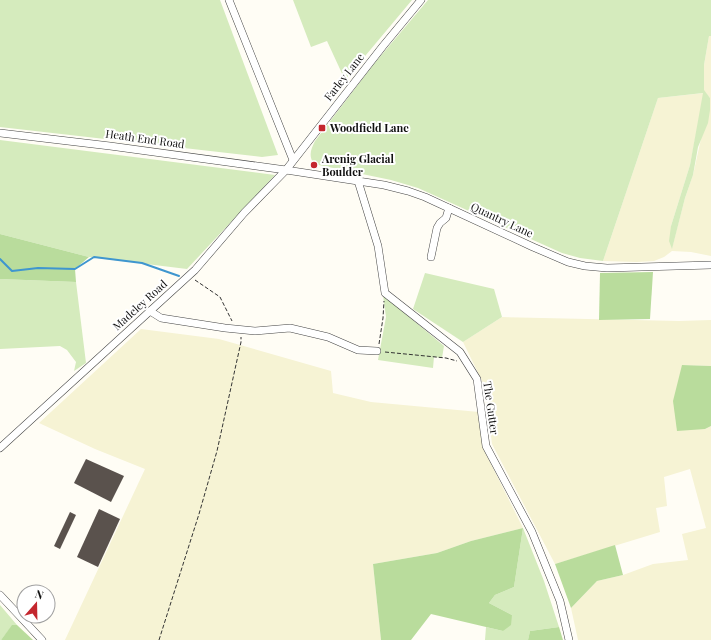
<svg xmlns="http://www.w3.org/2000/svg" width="711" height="640" font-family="'Playfair Display',serif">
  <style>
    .farmland { fill: #f6f3d4 }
    .green { fill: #d5ebbd }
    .forest { fill: #b9dc9c }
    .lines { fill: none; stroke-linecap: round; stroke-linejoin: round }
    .stream { stroke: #3f96cf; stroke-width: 2 }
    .building { fill: #5a524d }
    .minor-casing { stroke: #444; stroke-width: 8 }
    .path { stroke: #333; stroke-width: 1; stroke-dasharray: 4 2; stroke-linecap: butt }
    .minor { stroke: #fff; stroke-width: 7 }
    .poi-dot { fill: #c4262e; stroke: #fff; stroke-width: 1.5 }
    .labels { text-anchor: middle; stroke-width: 4; stroke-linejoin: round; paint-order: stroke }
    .street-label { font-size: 11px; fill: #111; stroke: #fff }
    .poi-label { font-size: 11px; font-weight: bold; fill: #111; stroke: #fff; text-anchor: start }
  </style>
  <rect width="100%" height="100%" fill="#fffdf5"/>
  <!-- farmland -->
  <g class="farmland">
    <polygon points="709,36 711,36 711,256 691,252 672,251 664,257 654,261 637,262 603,261 658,98 704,93 690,165 671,226 672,248 685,198 693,175 710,98 704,91 704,65"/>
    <polygon points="502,317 679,321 711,320 711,366 682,365 705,429 711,426 711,640 578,640 571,608 597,581 623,575 653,564 688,560 682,534 706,528 690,469 664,477 667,506 656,508 660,532 555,564 492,444 485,387 463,342"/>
    <polygon points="141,329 219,339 331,371 333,393 371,402 479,412 483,448 523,528 471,541 437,553 373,564 381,640 65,640 145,469 95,449 39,423"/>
  </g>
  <!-- green -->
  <g class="green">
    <polygon points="0,0 220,0 278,155 262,157 0,127"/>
    <polygon points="293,0 412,0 345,80 327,41 311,47"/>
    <path d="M 428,0 L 711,0 L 711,36 L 709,36 L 704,65 L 704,90 L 710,98 L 710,110 L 708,123 L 698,147 L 693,175 L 685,198 L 672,249 L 669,241 L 671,226 L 690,165 L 703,93 L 658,98 L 603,261 L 580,258 L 562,253 L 418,188 L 391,180 L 314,164 C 308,156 311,149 315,141 L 373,65 Z"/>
    <polygon points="0,140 275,175 187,269 89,257 0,234"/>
    <polygon points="425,273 494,289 502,317 463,342 413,309"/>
    <polygon points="0,279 76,282 86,363 74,371 76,362 67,350 60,346 0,349"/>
    <polygon points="383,295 444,346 442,358 434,357 433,368 378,360 386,317"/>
    <polygon points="523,528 544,581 559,627 530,631 528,640 485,640 486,627 503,631 512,615 489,603 495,595 514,587"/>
    <polygon points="0,605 17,625 12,626 1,640 0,640"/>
  </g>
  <!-- forest -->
  <g class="forest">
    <polygon points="0,234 89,257 75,269 76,282 0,279"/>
    <polygon points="653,272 650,319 599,320 600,273"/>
    <polygon points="682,365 711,366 711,426 705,429 677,431 673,401"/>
    <polygon points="523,528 514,587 495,595 489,603 512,615 511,625 503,631 431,614 411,640 381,640 373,564 437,553 471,541"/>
    <polygon points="615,545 623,575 597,581 571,608 555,564"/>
    <polygon points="12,625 17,625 33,640 1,640"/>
    <polygon points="559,627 563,640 528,640 530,631"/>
  </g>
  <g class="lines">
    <!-- stream -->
    <polyline class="stream" points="0,259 12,271 38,268 75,269 94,257 142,263 179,276"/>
  </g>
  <!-- building -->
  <g class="building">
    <polygon points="86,459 124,476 111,502 74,483"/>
    <polygon points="99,509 120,519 98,567 77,557"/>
    <polygon points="70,512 76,515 60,549 54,546"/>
  </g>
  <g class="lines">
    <!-- minor casing -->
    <g class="minor-casing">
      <g id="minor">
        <polyline points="229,0 293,160"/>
        <polyline points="0,133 110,146 286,170 384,185 408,191 425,197 533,247 568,262 585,266 607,268 711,265"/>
        <polyline points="358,181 378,246 385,293 460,352 477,379 486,446 532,532 560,601 569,640"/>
        <polyline points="431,257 437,228 440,223 446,218 449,208"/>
        <polyline points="150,311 161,318 225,328 255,331 290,328 328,337 358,350 377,351"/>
        <polyline points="0,448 195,270 244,213 286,170 383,46 421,0"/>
        <polyline points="0,595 42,640"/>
      </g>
    </g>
    <!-- path -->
    <g class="path">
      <polyline points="195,280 220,297 232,321"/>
      <polyline points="379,344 383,318 384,301"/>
      <polyline points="385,352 446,358 457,361"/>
      <polyline points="159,640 199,514 217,451 241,342 241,337"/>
    </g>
    <!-- minor -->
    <use href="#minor" class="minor"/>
  </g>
  <!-- markers -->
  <g class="poi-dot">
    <rect x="318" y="124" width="8" height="8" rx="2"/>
    <circle cx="314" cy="165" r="4"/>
  </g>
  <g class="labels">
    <!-- street labels -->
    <g class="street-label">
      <text transform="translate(344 77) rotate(-52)" y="4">Farley Lane</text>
      <text transform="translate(145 139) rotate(8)" y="4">Heath End Road</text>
      <text transform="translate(502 220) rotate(25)" y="4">Quantry Lane</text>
      <text transform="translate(140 305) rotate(-42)" y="4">Madeley Road</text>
      <text transform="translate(491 408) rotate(82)" y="4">The Gutter</text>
    </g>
    <!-- poi labels -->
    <g class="poi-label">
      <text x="330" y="132">Woodfield Lane</text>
      <text x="322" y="163">Arenig Glacial<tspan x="322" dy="13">Boulder</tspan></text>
    </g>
  </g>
  <!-- north arrow -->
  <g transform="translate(36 604) rotate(20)"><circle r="19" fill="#ffffff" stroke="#a0a0a0"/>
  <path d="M0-3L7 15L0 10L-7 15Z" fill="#c4262e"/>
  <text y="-6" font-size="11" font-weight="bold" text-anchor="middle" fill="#111111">N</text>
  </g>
</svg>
